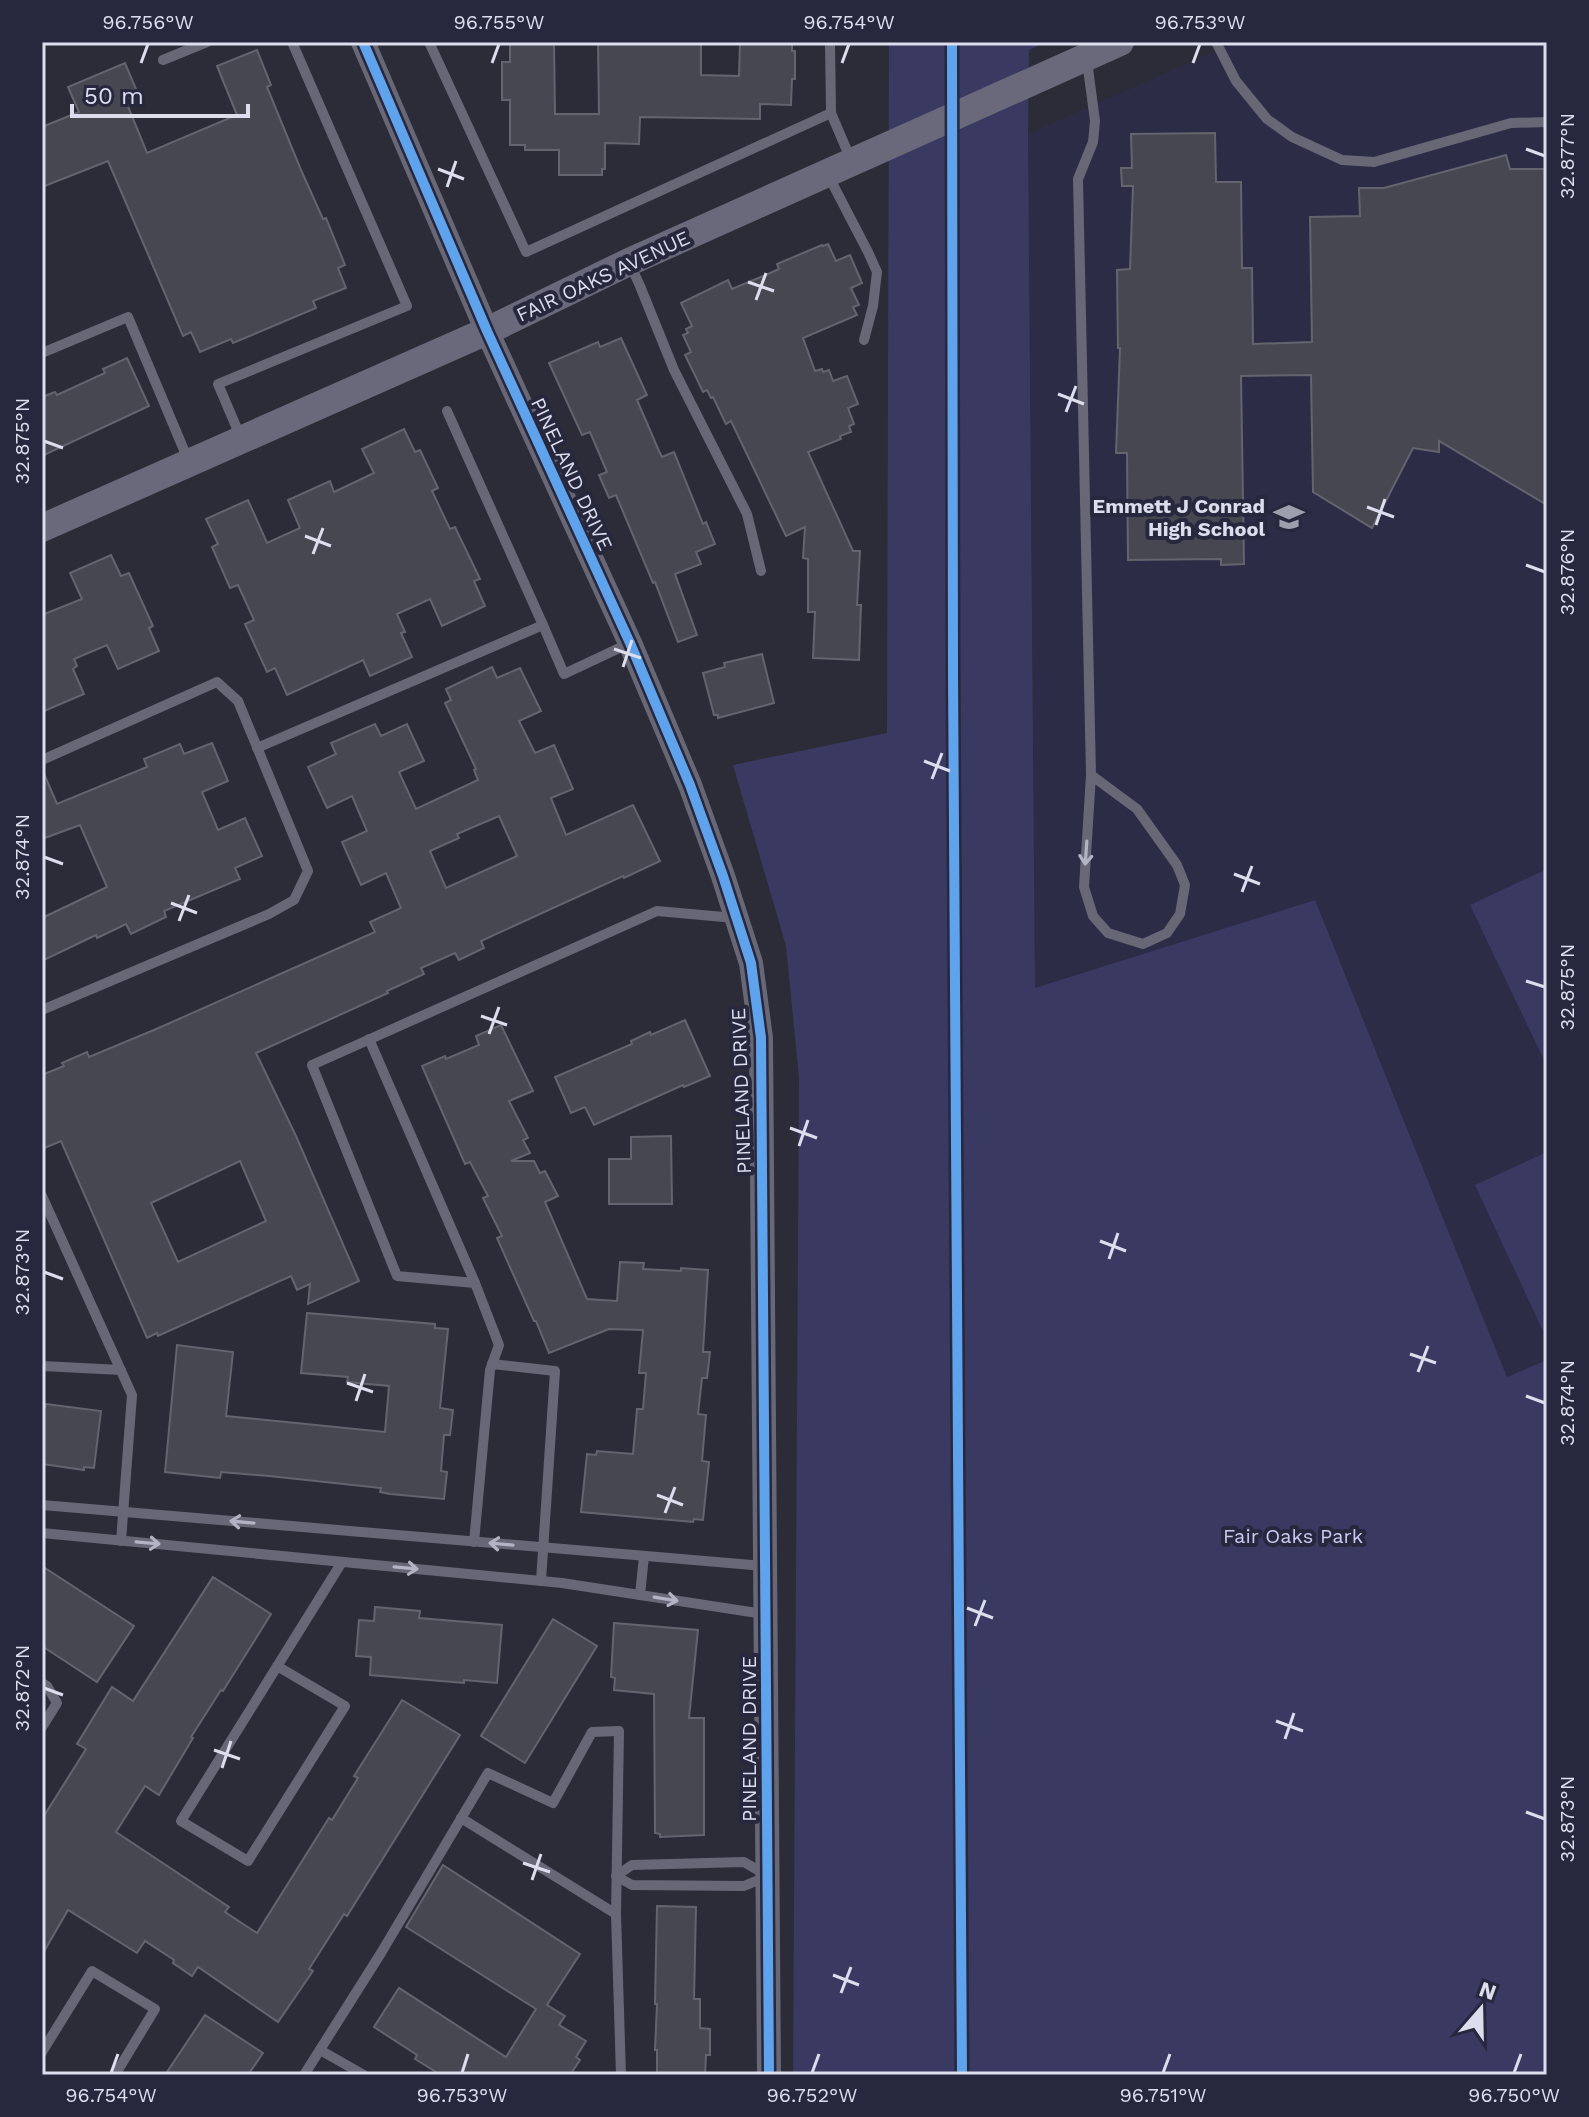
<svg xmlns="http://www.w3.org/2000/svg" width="1589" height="2117" font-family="'Work Sans',sans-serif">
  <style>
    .built { fill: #2c2c47 }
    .green { fill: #3a3962 }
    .building { fill: #474752; stroke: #63646e; stroke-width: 2; fill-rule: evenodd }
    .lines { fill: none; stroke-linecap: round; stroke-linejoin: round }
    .service { stroke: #676776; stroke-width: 10 }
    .tertiary { stroke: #676776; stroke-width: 24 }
    .secondary { stroke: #69697b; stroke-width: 28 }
    .cycleway-casing { stroke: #27273d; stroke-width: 15 }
    .cycleway { stroke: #60a3ed; stroke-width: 10 }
    .oneway { stroke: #b3b4c3 }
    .ticks { fill: none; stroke: #dcdded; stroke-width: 3 }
    .labels { text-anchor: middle; stroke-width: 8; stroke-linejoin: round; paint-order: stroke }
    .street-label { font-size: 20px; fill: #dcdded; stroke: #27273d }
    .poi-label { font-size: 20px; font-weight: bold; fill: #dcdded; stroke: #27273d; text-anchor: end }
    .park-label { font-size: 20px; fill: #c9cbf0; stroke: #27273d }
    .neatline { fill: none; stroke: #dcdded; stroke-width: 3 }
    .ticks-label { font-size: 20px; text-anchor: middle; fill: #dcdded }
  </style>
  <rect width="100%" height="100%" fill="#2c2c38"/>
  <!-- built -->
  <polygon class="built" points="1236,42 1547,42 1547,1360 1508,1378 1315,900 1035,989 1028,134"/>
  <!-- green -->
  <g class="green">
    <polygon points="889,42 1046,42 1029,50 1028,134 1035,988 1315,900 1507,1377 1547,1360 1547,2075 793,2075 799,1077 786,946 733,765 887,733"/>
    <polygon points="1547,869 1547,1059 1544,1060 1470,905"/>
    <polygon points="1547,1152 1547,1329 1543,1331 1475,1185"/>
  </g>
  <!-- building -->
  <g class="building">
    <polygon points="510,42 554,42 555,114 599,114 598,42 701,42 701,75 739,76 740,42 792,42 792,51 795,51 795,79 792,79 791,105 760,104 760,119 640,117 639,144 605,143 605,169 602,169 602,175 559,175 559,150 525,150 525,145 510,145 510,100 502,100 502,62 510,62"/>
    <polygon points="257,50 271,85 267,87 301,170 323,219 326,218 345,265 338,268 346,288 313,301 316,308 233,343 231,339 200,352 191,332 183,336 108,161 42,187 42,127 79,112 68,87 125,63 138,94 125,99 147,153 237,115 217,66"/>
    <polygon points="1215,133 1216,182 1241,182 1242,268 1252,268 1253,344 1312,342 1310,217 1360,216 1359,188 1384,188 1506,155 1510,169 1547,169 1547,505 1439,441 1439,452 1413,448 1372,528 1313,492 1311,375 1241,376 1244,564 1221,565 1221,559 1128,560 1127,453 1116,453 1120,348 1118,348 1117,270 1130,269 1133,186 1122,186 1121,168 1132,168 1131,134"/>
    <polygon points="828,244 836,261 850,255 862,283 851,288 859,305 853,307 857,315 803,338 815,371 822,369 823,372 829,370 833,381 847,376 858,404 848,408 854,424 849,426 851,432 840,436 841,439 808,452 853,551 860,551 857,605 861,605 859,660 813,658 815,612 808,612 808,559 803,558 805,527 786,536 731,421 726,424 713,397 711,398 707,390 703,392 685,355 691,352 683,335 688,333 686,329 692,326 681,303 728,280 732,289 768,274 779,269 777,264 822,245 823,246"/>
    <polygon points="621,338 647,395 637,400 659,451 662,457 674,452 703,524 706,522 715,544 696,552 701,564 675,574 697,635 678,642 655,582 653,583 616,495 609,498 599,475 607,472 590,432 582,435 549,363 598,342 600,347"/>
    <polygon points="127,358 149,406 42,456 42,397 55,392 57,395 105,373 103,369"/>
    <polygon points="404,429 415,452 420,450 438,488 432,491 450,529 455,527 480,579 474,581 485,606 442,626 430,599 397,614 405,632 401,633 412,657 370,676 363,660 287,695 275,668 267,672 245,624 254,620 238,585 230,588 212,547 218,544 206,519 248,500 267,543 300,528 288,500 330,481 334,492 374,473 362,449"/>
    <polygon points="111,555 121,576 129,573 153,626 149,628 159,651 118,669 107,645 74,659 77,666 73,669 84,694 42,712 42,615 82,599 70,573"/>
    <polygon points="762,654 774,703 718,718 718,715 714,715 703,673 725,667 724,663"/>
    <path d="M 492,667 L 497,678 L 520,668 L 541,711 L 519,721 L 535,753 L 554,745 L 573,789 L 551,798 L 566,835 L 633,805 L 660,861 L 624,878 L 623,876 L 481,941 L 484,948 L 459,960 L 455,953 L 421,968 L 424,974 L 387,991 L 388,993 L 256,1053 L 296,1136 L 359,1281 L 308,1304 L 310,1284 L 297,1290 L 291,1276 L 158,1336 L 157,1333 L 147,1338 L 61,1141 L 42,1149 L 42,1075 L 64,1066 L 62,1063 L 87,1052 L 89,1057 L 154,1030 L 375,932 L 370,922 L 401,908 L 386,873 L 361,885 L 342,842 L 367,831 L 352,796 L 327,808 L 308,767 L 336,754 L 331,743 L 375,724 L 381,736 L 407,724 L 424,761 L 399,772 L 416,809 L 478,780 L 474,770 L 476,769 L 445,703 L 451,700 L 446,689 ZM 499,816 L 517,856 L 446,888 L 430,851 L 459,838 L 457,834 ZM 240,1161 L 266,1221 L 178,1262 L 151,1203 Z"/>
    <polygon points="212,743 228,781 202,792 218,830 245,818 262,856 235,868 240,879 164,911 166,917 131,934 126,924 97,938 96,935 42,961 42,918 107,887 80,825 42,839 42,769 57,804 147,767 144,759 180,744 184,754"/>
    <polygon points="685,1020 710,1076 684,1087 683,1085 594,1125 585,1107 571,1113 555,1077 632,1044 631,1041 650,1032 651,1035"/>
    <polygon points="501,1025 533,1091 509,1101 528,1138 523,1140 530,1153 511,1161 534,1161 540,1173 545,1171 558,1196 545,1202 587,1299 617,1301 620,1262 644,1263 643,1269 681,1271 681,1268 708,1270 703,1352 710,1352 707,1378 702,1378 698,1414 706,1415 702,1461 709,1462 703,1520 694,1519 693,1522 581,1512 587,1454 596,1455 597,1451 633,1454 637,1409 643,1409 646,1373 639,1373 643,1330 609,1329 549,1353 536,1321 534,1321 497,1238 502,1236 483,1198 488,1196 470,1162 465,1164 422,1066 445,1056 446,1059 479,1045 476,1036"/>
    <polygon points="671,1136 672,1204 609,1204 609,1159 631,1159 631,1137"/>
    <polygon points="307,1313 435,1324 435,1328 448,1329 440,1408 453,1410 450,1435 444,1435 441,1471 447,1472 444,1499 390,1494 380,1492 381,1488 269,1476 221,1472 220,1478 165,1472 177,1345 233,1352 226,1416 385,1432 389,1386 347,1382 348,1377 301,1373"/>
    <polygon points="46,1404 101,1411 94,1468 84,1467 84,1470 42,1464 42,1406 45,1407"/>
    <polygon points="42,1566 134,1626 97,1682 42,1646"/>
    <polygon points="213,1577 271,1614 223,1691 221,1690 191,1737 193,1738 159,1795 145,1786 116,1832 229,1907 225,1912 257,1933 329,1818 332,1820 358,1778 354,1776 402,1700 460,1735 347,1916 344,1914 309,1969 313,1971 278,2022 198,1967 192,1976 173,1963 174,1960 145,1941 137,1953 68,1910 42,1955 42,1819 86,1749 77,1744 112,1687 133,1701"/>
    <polygon points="375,1607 420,1611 419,1618 502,1625 497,1683 464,1680 464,1683 370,1675 371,1657 356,1656 359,1620 374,1621"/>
    <polygon points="553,1619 597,1646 525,1763 481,1736"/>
    <polygon points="614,1623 698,1630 689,1718 704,1718 704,1835 660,1837 660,1834 655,1833 654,1694 614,1690 615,1678 611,1677"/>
    <polygon points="443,1865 580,1954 547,2005 565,2016 559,2025 586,2041 576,2057 580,2060 570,2075 441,2075 415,2059 417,2055 374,2027 399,1988 506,2057 536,2009 406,1927"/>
    <polygon points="657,1906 696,1907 694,1999 700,1999 700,2028 710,2029 710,2055 706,2055 705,2075 657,2075 657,2050 655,2050 657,2004 655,2004"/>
    <polygon points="205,2015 263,2053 248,2075 165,2075"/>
  </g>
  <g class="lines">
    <!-- service -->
    <g class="service">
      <polyline points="429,42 526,252 831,113"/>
      <polyline points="830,42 831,113 851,160"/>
      <polyline points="1216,42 1236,81 1267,119 1292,137 1342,160 1374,162 1511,123 1547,122"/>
      <polyline points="163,60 207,42"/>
      <polyline points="1087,61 1095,121 1093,142 1078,179 1091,775 1084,887 1093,916 1108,933 1143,944 1167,933 1180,914 1185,885 1177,865 1137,809 1091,775"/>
      <polyline points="828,175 868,252 877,272 873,306 864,340"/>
      <polyline points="630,264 640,286 674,370 747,514 761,571"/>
      <polyline points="42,353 128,317 189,462"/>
      <polyline points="241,438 218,384 407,306 292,42"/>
      <polyline points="543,625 564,674 630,643"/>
      <polyline points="257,748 543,625 447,411"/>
      <polyline points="42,760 217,682 238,701 308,871 294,900 269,914 42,1010"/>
      <polyline points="369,1039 475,1283"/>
      <polyline points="42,1196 132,1395 121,1541"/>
      <polyline points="492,1364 555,1371 541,1581"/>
      <polyline points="42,1366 121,1370"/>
      <polyline points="42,1505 765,1566"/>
      <polyline points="42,1533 562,1583 764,1614"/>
      <polyline points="474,1542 490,1370 499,1345 475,1283 397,1276 312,1065 657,911 735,918"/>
      <polyline points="640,1595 644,1556"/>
      <polyline points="277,1666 345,1706 248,1861 181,1821 342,1562"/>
      <polyline points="42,1683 47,1686 57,1703 42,1727"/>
      <polyline points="461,1818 616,1914"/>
      <polygon points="744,1862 768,1876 744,1886 632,1885 616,1876 632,1865"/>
      <polyline points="320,2050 364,2075"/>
      <polyline points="42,2052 92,1971 155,2009 115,2075"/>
      <polyline points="304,2075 381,1953 488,1773 553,1803 592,1732 619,1731 616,1914 621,2075"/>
    </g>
    <!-- tertiary -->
    <polyline class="tertiary" points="363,42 487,331 630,643 690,785 723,876 751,963 761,1038 769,2075"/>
    <!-- secondary -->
    <polyline class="secondary" points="42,528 487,331 629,262 1120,42"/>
    <!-- cycleway casing -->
    <g class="cycleway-casing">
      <g id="cycleway">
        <polyline points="363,42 487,331 630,643 690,785 723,876 751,963 761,1038 769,2075"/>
        <polyline points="952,42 953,674 962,2075"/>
      </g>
    </g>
    <!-- cycleway -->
    <use href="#cycleway" class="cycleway"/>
  </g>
  <!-- one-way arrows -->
  <defs><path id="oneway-shaft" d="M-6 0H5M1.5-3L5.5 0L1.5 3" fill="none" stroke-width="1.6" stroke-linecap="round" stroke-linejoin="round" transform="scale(2)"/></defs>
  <g class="oneway">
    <use href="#oneway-shaft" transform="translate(1086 853) rotate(94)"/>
    <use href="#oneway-shaft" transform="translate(242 1522) rotate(-175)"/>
    <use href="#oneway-shaft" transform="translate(148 1543) rotate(5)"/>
    <use href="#oneway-shaft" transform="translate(501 1544) rotate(-175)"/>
    <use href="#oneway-shaft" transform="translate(406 1568) rotate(5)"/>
    <use href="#oneway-shaft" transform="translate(666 1599) rotate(9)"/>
  </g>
  <!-- ticks -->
  <path class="ticks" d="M 141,63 L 148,44M 492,63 L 499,44M 842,63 L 849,44M 1193,63 L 1200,44M 1526,149 L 1545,156M 438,169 L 464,179M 447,187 L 456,161M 748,282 L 774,291M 756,300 L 766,273M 1058,394 L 1084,404M 1066,412 L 1076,386M 44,441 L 63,448M 1367,507 L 1394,517M 1376,525 L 1385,499M 305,536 L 331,546M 313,554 L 323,528M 1526,565 L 1545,572M 614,649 L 641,658M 623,667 L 632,640M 924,761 L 950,771M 932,779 L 942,753M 44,857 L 63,864M 1234,874 L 1260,884M 1242,892 L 1252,866M 171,903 L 197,913M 179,921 L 189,895M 1526,981 L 1545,987M 481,1016 L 507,1025M 489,1034 L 499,1007M 790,1128 L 817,1138M 799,1146 L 808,1120M 1100,1241 L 1126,1251M 1109,1259 L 1118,1233M 44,1272 L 63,1279M 1410,1354 L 1436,1363M 1418,1372 L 1428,1346M 347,1383 L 373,1392M 1526,1396 L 1545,1403M 356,1401 L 365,1374M 657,1495 L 683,1505M 665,1513 L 675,1487M 967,1608 L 993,1618M 975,1626 L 985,1600M 44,1688 L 63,1695M 1276,1721 L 1303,1731M 1285,1739 L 1294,1713M 214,1750 L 240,1759M 222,1768 L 231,1741M 1526,1812 L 1545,1819M 523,1863 L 550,1872M 532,1880 L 541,1854M 833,1975 L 859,1985M 841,1993 L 851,1967M 111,2073 L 118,2054M 462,2073 L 468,2054M 812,2073 L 819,2054M 1163,2073 L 1170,2054M 1514,2073 L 1521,2054"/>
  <!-- icons -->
  <defs>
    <g id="school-bare" transform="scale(2.4)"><path d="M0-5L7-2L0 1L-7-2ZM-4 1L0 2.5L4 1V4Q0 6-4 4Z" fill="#9e9fae" stroke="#27273d" stroke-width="2.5" paint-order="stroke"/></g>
  </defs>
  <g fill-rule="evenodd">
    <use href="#school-bare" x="1289" y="517"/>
  </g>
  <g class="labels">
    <!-- street labels -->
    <g class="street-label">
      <text transform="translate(603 276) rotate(-25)" y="7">FAIR OAKS AVENUE</text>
      <text transform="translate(572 474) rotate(65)" y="7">PINELAND DRIVE</text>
      <text transform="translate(741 1091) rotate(-92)" y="7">PINELAND DRIVE</text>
      <text transform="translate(749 1739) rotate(-90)" y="7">PINELAND DRIVE</text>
    </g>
    <!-- poi labels -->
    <g class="poi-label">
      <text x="1265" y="513">Emmett J Conrad<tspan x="1265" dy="23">High School</tspan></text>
    </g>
    <!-- park labels -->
    <g class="park-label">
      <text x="1293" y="1543">Fair Oaks Park</text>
    </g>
  </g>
  <!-- border -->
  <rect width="1589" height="2117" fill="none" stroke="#27273d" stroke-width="88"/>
  <!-- north arrow -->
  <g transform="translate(1481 2009) rotate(20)" stroke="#27273d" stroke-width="6" paint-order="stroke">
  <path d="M0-6L14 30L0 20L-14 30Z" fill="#dcdded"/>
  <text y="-12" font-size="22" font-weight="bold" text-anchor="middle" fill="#dcdded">N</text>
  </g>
  <!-- scale -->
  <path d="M72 104v12h176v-12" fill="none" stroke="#dcdded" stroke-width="4"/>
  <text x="84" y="104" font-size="24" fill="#dcdded" stroke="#27273d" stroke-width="6" paint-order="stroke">50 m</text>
  <rect x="44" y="44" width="1501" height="2029" class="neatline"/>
  <g class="ticks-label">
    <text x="148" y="29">96.756°W</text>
    <text x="499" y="29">96.755°W</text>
    <text x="849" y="29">96.754°W</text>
    <text x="1200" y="29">96.753°W</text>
    <text transform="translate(1567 156) rotate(-90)" y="7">32.877°N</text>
    <text transform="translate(22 441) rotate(-90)" y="7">32.875°N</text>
    <text transform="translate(1567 572) rotate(-90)" y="7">32.876°N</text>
    <text transform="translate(22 857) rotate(-90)" y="7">32.874°N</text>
    <text transform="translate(1567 987) rotate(-90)" y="7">32.875°N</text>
    <text transform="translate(22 1272) rotate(-90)" y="7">32.873°N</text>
    <text transform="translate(1567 1403) rotate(-90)" y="7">32.874°N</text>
    <text transform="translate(22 1688) rotate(-90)" y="7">32.872°N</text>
    <text transform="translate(1567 1819) rotate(-90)" y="7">32.873°N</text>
    <text x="111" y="2102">96.754°W</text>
    <text x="462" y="2102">96.753°W</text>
    <text x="812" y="2102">96.752°W</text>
    <text x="1163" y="2102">96.751°W</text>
    <text x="1514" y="2102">96.750°W</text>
  </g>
</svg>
